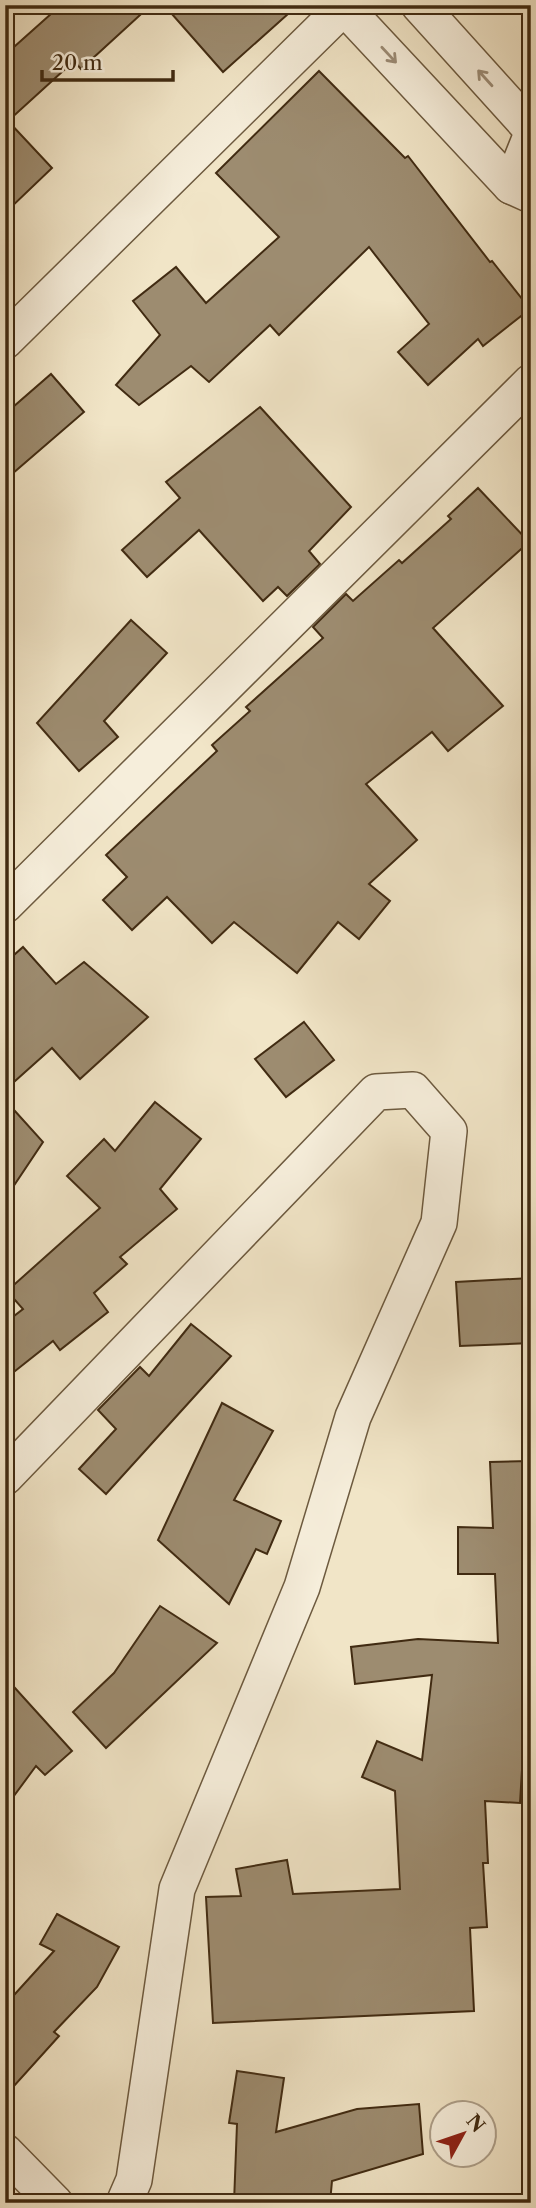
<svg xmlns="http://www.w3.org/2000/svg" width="536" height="2208" font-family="'Libre Caslon Text',serif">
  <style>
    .building { fill: #9d8c70; stroke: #412b12; stroke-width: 2 }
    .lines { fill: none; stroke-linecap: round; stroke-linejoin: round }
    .street-casing { stroke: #6d5a3f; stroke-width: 38 }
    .street { stroke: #f6eedb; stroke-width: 35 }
    .oneway { stroke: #9c8c76 }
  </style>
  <rect width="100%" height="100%" fill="#f1e5c7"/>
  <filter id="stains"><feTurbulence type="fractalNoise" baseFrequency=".00286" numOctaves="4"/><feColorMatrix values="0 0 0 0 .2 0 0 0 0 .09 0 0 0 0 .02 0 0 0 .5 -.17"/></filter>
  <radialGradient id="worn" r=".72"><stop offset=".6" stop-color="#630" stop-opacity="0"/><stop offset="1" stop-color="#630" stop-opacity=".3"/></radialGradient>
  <!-- building -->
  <g class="building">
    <polygon points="61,5 151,5 81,69 74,61 8,121 52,168 5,213 5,55"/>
    <polygon points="164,5 298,5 223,72"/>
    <polygon points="319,71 405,158 408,156 490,262 492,261 530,309 483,346 478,339 428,385 398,352 429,324 369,247 279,335 270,325 209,382 191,366 139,405 116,385 160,335 133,301 176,267 206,303 279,237 216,173"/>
    <polygon points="51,374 84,412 5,480 5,414"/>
    <polygon points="260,407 351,507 309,551 320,564 287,596 278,587 263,601 199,530 147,577 122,550 180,498 166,482"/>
    <polygon points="478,488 529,542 433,628 503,706 448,751 432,732 366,784 417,840 369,884 390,901 359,939 338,922 297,973 234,922 212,943 167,897 132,930 103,900 127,877 106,855 217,751 212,745 250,711 246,707 323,638 313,627 346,594 353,601 399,560 402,563 451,519 448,516"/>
    <polygon points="131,620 167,653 104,721 118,737 79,771 37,723"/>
    <polygon points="23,947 56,984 84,962 148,1017 80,1079 52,1048 5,1090 5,963"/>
    <polygon points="304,1022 334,1060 286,1097 255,1059"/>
    <polygon points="5,1100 43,1142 5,1199"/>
    <polygon points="155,1102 201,1139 160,1189 177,1209 120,1257 127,1264 94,1293 108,1312 60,1350 53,1341 5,1379 5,1323 23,1309 7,1291 100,1208 67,1176 104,1139 115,1151"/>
    <polygon points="531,1278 531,1343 460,1346 456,1282"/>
    <polygon points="191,1324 231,1356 106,1494 79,1469 116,1429 98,1410 140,1367 149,1376"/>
    <polygon points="222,1403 273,1431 234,1500 281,1521 267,1554 256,1549 229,1604 158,1540"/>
    <polygon points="529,1461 531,1771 522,1770 520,1803 485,1801 488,1863 483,1863 487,1927 470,1928 474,2011 213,2023 206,1897 241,1896 236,1869 287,1860 293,1894 400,1889 395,1791 362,1777 377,1741 422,1760 432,1675 355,1684 351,1647 418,1639 498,1643 495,1574 458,1574 458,1527 493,1528 490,1462"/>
    <polygon points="160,1606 217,1643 106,1748 73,1712 114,1673"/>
    <polygon points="5,1677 72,1751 45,1775 36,1766 5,1808"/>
    <polygon points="57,1914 119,1947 97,1987 54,2032 59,2036 5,2096 5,2005 54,1951 40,1944"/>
    <polygon points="237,2071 284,2078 276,2132 357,2109 419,2104 423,2154 332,2181 330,2203 234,2203 237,2124 229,2123"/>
  </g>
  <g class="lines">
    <!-- street casing -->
    <g class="street-casing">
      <g id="street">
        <polyline points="342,5 511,186 531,195"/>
        <polyline points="419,5 531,129"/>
        <polyline points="511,186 531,136"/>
        <polyline points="5,341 346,5"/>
        <polyline points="5,905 531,382"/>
        <polyline points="5,1477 376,1092 413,1090 449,1131 439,1223 353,1417 302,1587 177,1889 134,2180 124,2203"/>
        <polyline points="5,2152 55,2203"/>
      </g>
    </g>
    <!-- street -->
    <use href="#street" class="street"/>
  </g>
  <!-- one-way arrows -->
  <defs><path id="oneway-shaft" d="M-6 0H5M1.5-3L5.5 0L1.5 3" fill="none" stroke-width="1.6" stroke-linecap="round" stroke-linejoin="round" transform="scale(1.75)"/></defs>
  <g class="oneway">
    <use href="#oneway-shaft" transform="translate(389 55) rotate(47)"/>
    <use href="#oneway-shaft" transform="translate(485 78) rotate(-132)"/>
  </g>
  <!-- margin -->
  <rect width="536" height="2208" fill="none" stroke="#f1e5c7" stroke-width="28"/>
  <rect x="7" y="7" width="522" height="2194" fill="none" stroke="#412b12" stroke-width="3.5"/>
  <rect x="14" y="14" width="508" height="2180" fill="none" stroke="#412b12" stroke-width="2"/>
  <!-- north arrow -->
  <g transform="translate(463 2134) rotate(50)"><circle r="33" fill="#f6eedb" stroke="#aea08b" stroke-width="2"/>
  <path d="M0-5L12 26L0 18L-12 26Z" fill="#8f2418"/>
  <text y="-10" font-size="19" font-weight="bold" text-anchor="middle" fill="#412b12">N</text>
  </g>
  <!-- scale -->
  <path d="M42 70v10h131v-10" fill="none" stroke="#412b12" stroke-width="3.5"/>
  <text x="52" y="70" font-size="21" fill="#412b12" stroke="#f6eedb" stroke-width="5" paint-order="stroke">20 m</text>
  <rect width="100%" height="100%" filter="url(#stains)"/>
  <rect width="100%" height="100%" fill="url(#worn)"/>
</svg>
